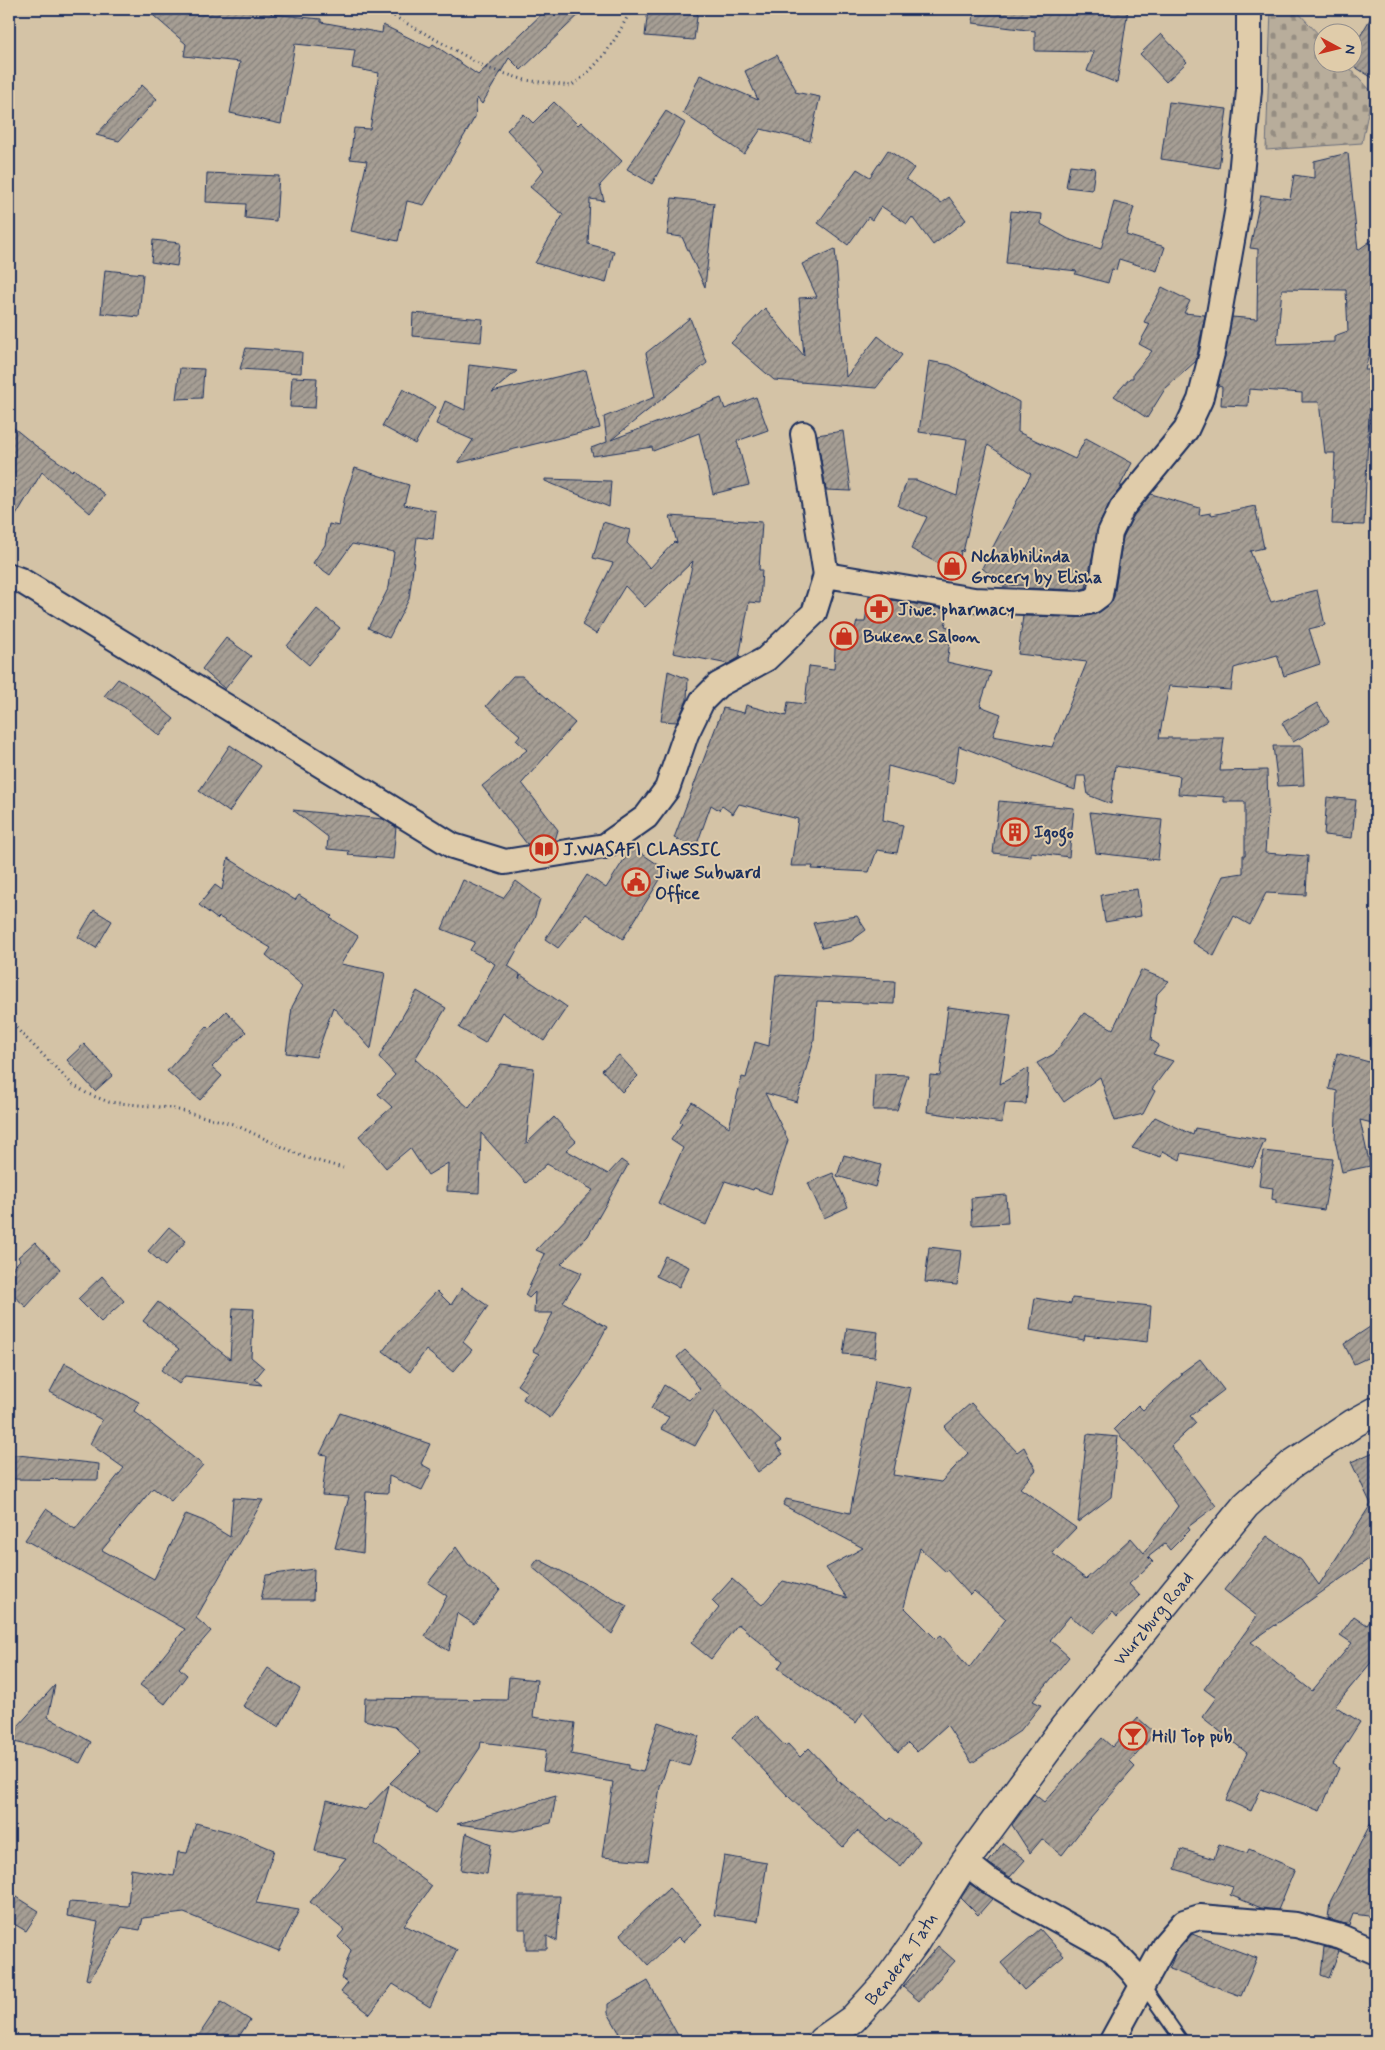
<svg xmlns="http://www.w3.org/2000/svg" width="1385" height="2050" font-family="Mynerve,sans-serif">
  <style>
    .cemetery { fill: url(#cemetery-stones); stroke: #6a6e7c }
    .building { fill: url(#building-hatch); stroke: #1b2f5e; fill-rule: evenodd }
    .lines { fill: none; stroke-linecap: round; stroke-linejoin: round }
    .service-casing { stroke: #1b2f5e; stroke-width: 15 }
    .minor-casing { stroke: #1b2f5e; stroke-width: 28 }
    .secondary-casing { stroke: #1b2f5e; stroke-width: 31 }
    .path { stroke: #1b2f5e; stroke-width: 3; stroke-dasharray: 1 4; stroke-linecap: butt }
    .service { stroke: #e0ccaa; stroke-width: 11 }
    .minor { stroke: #e0ccaa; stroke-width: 24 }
    .secondary { stroke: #e0ccaa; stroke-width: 28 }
    .labels { text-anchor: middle; stroke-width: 4; stroke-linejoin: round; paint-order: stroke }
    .poi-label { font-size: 18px; font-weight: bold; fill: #1b2f5e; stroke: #e0ccaa; text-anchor: start }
    .street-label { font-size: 18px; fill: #1b2f5e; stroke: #e0ccaa }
  </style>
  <defs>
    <pattern id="cemetery-stones" width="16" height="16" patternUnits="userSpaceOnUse" patternTransform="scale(1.25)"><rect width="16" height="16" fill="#b8ad9b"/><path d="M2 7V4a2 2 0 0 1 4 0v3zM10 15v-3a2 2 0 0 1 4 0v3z" fill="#958d82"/></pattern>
    <pattern id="building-hatch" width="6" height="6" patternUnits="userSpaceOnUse" patternTransform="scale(1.25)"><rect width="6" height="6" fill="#a69e94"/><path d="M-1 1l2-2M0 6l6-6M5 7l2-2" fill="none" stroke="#86817c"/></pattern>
  </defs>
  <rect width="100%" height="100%" fill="#d4c3a6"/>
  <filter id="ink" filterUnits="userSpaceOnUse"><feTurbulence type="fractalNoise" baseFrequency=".02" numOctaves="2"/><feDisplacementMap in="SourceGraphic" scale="10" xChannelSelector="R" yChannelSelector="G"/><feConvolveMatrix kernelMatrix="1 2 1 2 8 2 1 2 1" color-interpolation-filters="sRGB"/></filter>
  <g filter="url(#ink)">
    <!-- cemetery -->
    <polygon class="cemetery" points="1271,9 1295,9 1322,38 1322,62 1345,63 1372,92 1362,143 1266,150"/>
    <!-- building -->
    <g class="building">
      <polygon points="146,9 212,9 272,12 271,14 321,19 321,22 382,33 383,25 430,48 433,44 478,75 547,9 585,9 521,70 509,58 482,104 477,98 475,117 424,205 407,201 398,241 351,231 367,161 350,159 354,128 370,129 379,73 352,68 355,50 295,44 281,124 230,113 240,62 184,56 186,44"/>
      <polygon points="648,9 698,9 694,40 645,36"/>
      <polygon points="974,9 1128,9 1117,83 1087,71 1094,52 1035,51 1035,31 973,23"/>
      <polygon points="1376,9 1376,80 1347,62 1352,62 1352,50"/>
      <polygon points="1161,34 1187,62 1166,82 1140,54"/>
      <polygon points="777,55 796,90 795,92 820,97 810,141 761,129 744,154 683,113 700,75 758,100 745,71"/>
      <polygon points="142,85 157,99 119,141 96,135"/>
      <polygon points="554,102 578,125 581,122 622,161 600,185 604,201 590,199 588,244 614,251 606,283 535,263 563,215 530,187 544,170 507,130 524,114 533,123"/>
      <polygon points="1169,102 1227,109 1219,168 1161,159"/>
      <polygon points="666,111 685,123 652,184 627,169"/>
      <polygon points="888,150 914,168 906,179 941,203 949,197 966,220 933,245 912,217 907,224 881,206 872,220 868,217 848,245 818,223 857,169 870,177"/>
      <path d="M 1348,153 L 1358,250 L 1376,237 L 1376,326 L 1365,370 L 1376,370 L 1376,417 L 1369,414 L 1364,525 L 1332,524 L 1335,453 L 1325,453 L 1319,402 L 1302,402 L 1302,393 L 1249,389 L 1248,406 L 1221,405 L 1222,387 L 1218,386 L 1232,317 L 1257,319 L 1258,249 L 1250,248 L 1261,195 L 1290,199 L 1294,175 L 1314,178 L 1314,161 ZM 1282,289 L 1346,290 L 1348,331 L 1334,336 L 1334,342 L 1277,344 Z"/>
      <polygon points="1070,165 1095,168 1092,190 1066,187"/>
      <polygon points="207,173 279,176 276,221 245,218 246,204 206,202"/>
      <polygon points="672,198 714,203 705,287 682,237 667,235"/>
      <polygon points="1114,202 1134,207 1126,235 1165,247 1157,271 1119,259 1116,270 1112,269 1108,283 1075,274 1077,271 1006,263 1011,211 1042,214 1041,224 1068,239 1101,249"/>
      <polygon points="153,240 180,243 177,266 151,262"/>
      <polygon points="835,249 846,377 878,336 902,355 876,388 774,380 731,343 765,308 804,356 799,298 817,297 802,264"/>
      <polygon points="105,270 143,274 139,317 101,313"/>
      <polygon points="1162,287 1190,301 1184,313 1205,315 1196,361 1165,389 1147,418 1114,396 1130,378 1133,378 1133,374 1152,351 1139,344 1150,324 1144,322"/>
      <polygon points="413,313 483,319 481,342 412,336"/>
      <polygon points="690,318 707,363 611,440 721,398 725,409 756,397 768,430 737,441 749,485 713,494 699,433 653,451 652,447 593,456 591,448 607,442 604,417 655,397 646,353"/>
      <polygon points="246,348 302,352 301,373 240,369"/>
      <polygon points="929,361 950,365 1019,402 1018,432 1075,459 1086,438 1132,463 1120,486 1122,486 1110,502 1098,527 1086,588 1078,590 1026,588 1027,585 1003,586 982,568 1031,474 988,445 963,552 961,550 958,574 911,549 927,517 898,506 907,480 916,480 957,496 967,439 919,432"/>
      <polygon points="469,365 517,371 492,392 586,370 600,428 458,463 473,440 436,424 445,401 465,410"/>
      <polygon points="180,368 204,369 202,398 176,399"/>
      <polygon points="292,377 317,378 315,408 290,407"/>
      <polygon points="403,389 435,407 415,444 382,426"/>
      <polygon points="9,424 36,446 72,471 74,469 105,495 90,513 42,472 9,527"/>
      <polygon points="843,431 851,491 826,490 817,435"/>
      <polygon points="355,468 409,485 404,505 436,511 433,539 417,537 409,599 389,638 368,628 389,587 394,552 352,544 330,575 313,563 325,545 329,524 339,526 345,496"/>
      <polygon points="545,479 611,481 609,507 545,481"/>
      <polygon points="1151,494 1200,508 1199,515 1211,513 1212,515 1255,506 1264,548 1250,551 1271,602 1317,590 1325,625 1309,629 1320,664 1284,676 1277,655 1234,668 1231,690 1169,686 1159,738 1224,738 1220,771 1267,770 1268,809 1265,853 1308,856 1306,895 1266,893 1250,925 1234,916 1214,956 1192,942 1223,876 1243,873 1243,855 1245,855 1245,802 1224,802 1224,797 1178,794 1180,776 1115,766 1111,804 1088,795 1085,776 1077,776 1075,790 959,746 954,784 888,766 883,820 903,825 897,853 877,850 869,872 812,869 813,866 791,866 798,819 739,804 733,814 722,806 719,810 711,805 696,847 674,838 723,708 744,713 746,705 786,716 788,702 805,704 809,666 834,669 836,629 853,633 857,622 865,622 869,596 949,610 945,626 952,628 947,662 991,672 980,706 1001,714 993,736 1052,747 1087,662 1018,654 1023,616 1082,617 1095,614 1108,606 1114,597 1123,537 1134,515"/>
      <polygon points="670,516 762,522 759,570 762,570 760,603 749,602 739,658 728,664 673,653 693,561 645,607 625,586 596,634 582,625 613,563 593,558 603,522 630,530 627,543 650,568 674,542 677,543"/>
      <polygon points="317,609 340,628 309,665 287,646"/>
      <polygon points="226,638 251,656 225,689 202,669"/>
      <polygon points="668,671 688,679 687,700 677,722 661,721"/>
      <polygon points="513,676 522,676 575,723 522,783 558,830 555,840 527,844 482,786 527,750 516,740 520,735 486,706"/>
      <polygon points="118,679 147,696 174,719 160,736 124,707 104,696"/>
      <polygon points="1317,703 1329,722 1293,742 1282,723"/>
      <polygon points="230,745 261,766 229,812 199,791"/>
      <polygon points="1273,746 1302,746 1304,785 1278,786"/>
      <polygon points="1327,797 1356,800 1352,838 1324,835"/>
      <polygon points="999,801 1074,808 1069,857 1031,852 1031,857 993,853"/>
      <polygon points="293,810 383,819 396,827 393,859 348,855 349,851 327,849 328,837"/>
      <polygon points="1090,812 1162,820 1158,860 1096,853"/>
      <polygon points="632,847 666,870 623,939 586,914 558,948 545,939 587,875 606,888"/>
      <polygon points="228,858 295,900 299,895 332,916 330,918 358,936 341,964 385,973 371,1049 333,1007 316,1057 286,1053 292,1007 303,986 266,955 271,948 219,917 217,919 199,905 215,885 222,890"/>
      <polygon points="463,880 503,898 516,881 540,899 534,919 508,966 520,974 519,979 521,975 567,1007 544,1041 502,1012 485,1043 459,1028 495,964 470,950 475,942 442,929"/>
      <polygon points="1137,889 1141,916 1105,922 1101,895"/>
      <polygon points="94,910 112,921 96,948 78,937"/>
      <polygon points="857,916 866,930 851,941 822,948 813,923"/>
      <polygon points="1141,970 1169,981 1157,994 1151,1040 1159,1045 1153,1054 1173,1061 1152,1089 1155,1091 1143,1114 1115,1121 1100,1077 1064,1102 1037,1063 1054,1054 1084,1013 1113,1029"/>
      <polygon points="776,975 895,981 894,1004 817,1001 814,1040 797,1102 765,1093 788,1140 771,1194 754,1188 753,1190 725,1181 706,1225 658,1203 683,1148 671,1140 682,1123 680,1121 692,1102 729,1127 742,1077 746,1078 755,1042 769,1046"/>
      <polygon points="417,991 446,1008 415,1059 469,1108 501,1064 534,1068 526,1144 554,1117 576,1141 566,1150 608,1174 621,1160 628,1165 588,1236 561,1264 582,1273 563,1302 607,1327 581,1375 550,1418 523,1399 527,1392 517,1385 539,1354 533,1351 553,1313 534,1313 535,1292 529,1298 525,1295 545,1254 536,1250 593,1190 547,1164 526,1183 481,1133 479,1193 447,1191 448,1163 428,1175 410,1148 386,1168 359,1136 392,1107 378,1094 395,1075 379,1057"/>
      <polygon points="948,1007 1011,1015 1000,1084 1029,1068 1026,1104 1005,1103 1002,1123 927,1112 930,1075 940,1076"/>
      <polygon points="226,1011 246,1032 212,1067 222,1076 200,1100 167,1071 207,1026 209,1028"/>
      <polygon points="84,1044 113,1075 95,1091 67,1060"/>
      <polygon points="1337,1053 1376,1064 1376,1124 1360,1120 1370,1166 1342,1172 1335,1140 1337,1091 1329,1089"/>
      <polygon points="619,1055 638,1076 622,1092 602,1070"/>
      <polygon points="875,1074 908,1075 897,1110 873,1110"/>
      <polygon points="1155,1117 1193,1135 1195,1128 1265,1140 1253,1167 1182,1153 1180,1160 1163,1151 1161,1157 1132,1148"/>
      <polygon points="1263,1151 1333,1159 1324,1210 1276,1203 1276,1200 1272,1199 1273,1188 1259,1186"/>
      <polygon points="844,1155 881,1165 875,1187 837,1176"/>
      <polygon points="833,1173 848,1207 824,1218 808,1183"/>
      <polygon points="1006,1195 1008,1223 972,1225 971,1198"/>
      <polygon points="169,1227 186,1241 165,1266 148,1251"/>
      <polygon points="35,1242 60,1269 26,1307 9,1291 9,1272 20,1260 18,1257"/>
      <polygon points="929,1247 961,1251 957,1285 925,1282"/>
      <polygon points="665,1256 689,1267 679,1287 656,1276"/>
      <polygon points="102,1276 124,1301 101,1322 78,1299"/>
      <polygon points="462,1288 488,1306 463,1342 472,1350 453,1372 426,1350 410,1372 383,1351 395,1335 437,1291 451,1305"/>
      <polygon points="1035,1298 1071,1304 1072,1298 1151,1306 1148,1342 1085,1335 1084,1340 1030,1330"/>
      <polygon points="158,1302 230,1359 233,1308 254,1309 251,1357 264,1368 255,1379 262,1385 185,1376 179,1384 161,1370 179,1349 143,1321"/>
      <polygon points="1376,1323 1376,1354 1354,1364 1344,1344"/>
      <polygon points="847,1328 878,1332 875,1357 843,1354"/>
      <polygon points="685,1350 781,1441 776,1445 783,1454 758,1472 715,1411 695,1446 661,1429 669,1417 651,1409 664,1385 689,1400 700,1389 677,1357"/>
      <path d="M 1200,1359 L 1224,1390 L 1190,1416 L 1196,1423 L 1171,1446 L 1216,1506 L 1188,1527 L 1190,1530 L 1170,1550 L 1165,1544 L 1148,1557 L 1153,1562 L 1129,1584 L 1140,1596 L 1117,1617 L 1113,1612 L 1093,1633 L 1070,1616 L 1050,1640 L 1069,1657 L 1033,1701 L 1041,1705 L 1020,1731 L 972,1763 L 947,1725 L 917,1752 L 908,1743 L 898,1752 L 863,1712 L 856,1723 L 778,1668 L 783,1661 L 738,1624 L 711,1659 L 691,1643 L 719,1608 L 712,1601 L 732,1579 L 762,1605 L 783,1581 L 847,1598 L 826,1568 L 863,1548 L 783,1505 L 786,1499 L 850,1513 L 875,1381 L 911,1388 L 893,1475 L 941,1482 L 968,1453 L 944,1427 L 971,1403 L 1017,1452 L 1024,1447 L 1036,1470 L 1020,1488 L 1076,1528 L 1052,1553 L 1086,1579 L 1131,1538 L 1144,1553 L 1178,1506 L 1152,1471 L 1114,1429 L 1138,1405 L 1143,1410 L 1182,1375 L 1181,1373 ZM 920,1548 L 946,1572 L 947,1570 L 970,1595 L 974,1591 L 1006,1619 L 969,1668 L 941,1635 L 936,1639 L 904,1607 Z"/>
      <polygon points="65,1363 139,1402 134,1411 203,1465 171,1501 153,1488 102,1550 154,1579 186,1514 204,1521 230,1537 233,1498 263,1500 196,1618 211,1631 179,1668 187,1675 165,1704 140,1685 185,1629 25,1540 46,1509 75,1529 124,1468 90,1444 102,1420 50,1392"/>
      <polygon points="340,1413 430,1444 421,1464 432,1470 422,1490 389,1476 388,1493 366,1492 363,1553 335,1548 349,1497 322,1495 327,1455 320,1454"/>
      <polygon points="1087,1434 1118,1437 1111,1497 1078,1522"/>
      <polygon points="1376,1451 1376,1554 1251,1642 1312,1691 1352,1643 1340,1635 1354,1616 1367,1625 1376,1613 1376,1661 1374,1659 1335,1706 1360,1722 1333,1764 1339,1768 1320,1811 1261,1789 1251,1811 1226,1800 1247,1753 1202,1717 1216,1698 1204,1689 1257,1616 1224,1590 1267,1536 1301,1560 1319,1585 1371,1504 1351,1462"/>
      <polygon points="9,1454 99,1464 98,1480 9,1479"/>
      <polygon points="456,1547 468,1564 500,1589 474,1624 457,1613 449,1651 425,1636 447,1596 428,1583"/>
      <polygon points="538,1559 627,1606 612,1634 532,1567"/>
      <polygon points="314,1569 313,1600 261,1600 266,1575"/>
      <polygon points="268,1668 300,1689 279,1727 243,1706"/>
      <polygon points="509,1677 537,1680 533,1717 575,1723 571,1754 629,1765 629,1769 643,1772 658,1722 699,1736 689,1766 669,1760 660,1787 648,1861 602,1857 613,1782 543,1771 546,1750 481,1742 480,1748 436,1813 390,1783 421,1752 395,1727 364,1720 365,1698 507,1700"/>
      <polygon points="55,1685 48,1717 91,1742 80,1763 42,1748 9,1741 9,1736"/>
      <polygon points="755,1715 785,1746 788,1744 800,1757 809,1748 837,1778 836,1779 888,1821 891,1818 920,1841 901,1866 857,1831 843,1847 789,1797 732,1737"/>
      <polygon points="1138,1718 1155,1733 1130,1762 1135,1767 1090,1819 1062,1855 1042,1839 1030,1853 1012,1825 1034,1794 1044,1802 1102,1738 1112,1747"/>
      <polygon points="389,1785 375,1844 432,1886 404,1925 457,1950 430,2007 393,1984 370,2014 341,1992 348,1983 341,1978 351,1950 338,1937 344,1930 310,1902 346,1858 315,1851 327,1800 365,1810"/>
      <polygon points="556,1796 551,1823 514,1831 457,1824"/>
      <polygon points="1376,1813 1376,1917 1353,1914 1349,1925 1328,1919 1330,1902"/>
      <polygon points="196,1823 233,1833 274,1850 256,1903 299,1910 279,1951 184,1913 143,1918 140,1930 122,1927 89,1980 86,1979 98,1922 67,1916 69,1902 128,1906 131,1869 174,1876 178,1852 187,1853"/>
      <polygon points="466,1833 491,1844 487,1874 461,1870"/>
      <polygon points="1003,1843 1025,1860 1010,1877 988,1863"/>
      <polygon points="1219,1844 1247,1853 1249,1849 1295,1869 1278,1910 1261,1908 1230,1895 1233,1887 1175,1869 1181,1849 1214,1859"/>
      <polygon points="724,1856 767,1863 758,1921 714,1915"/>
      <polygon points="970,1884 992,1899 978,1915 961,1898"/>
      <polygon points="669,1888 702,1925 683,1942 678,1937 648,1965 620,1934"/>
      <polygon points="9,1892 39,1911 26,1931 9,1921"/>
      <polygon points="519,1896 560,1896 557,1941 547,1936 547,1949 526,1949 526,1929 519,1929"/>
      <polygon points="1040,1929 1064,1956 1024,1990 1001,1963"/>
      <polygon points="1192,1934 1257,1958 1241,1996 1169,1969 1176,1952"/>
      <polygon points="938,1946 955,1961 919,2001 903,1987"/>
      <polygon points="1324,1947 1339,1951 1329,1978 1321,1975"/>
      <polygon points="648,1981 681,2041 624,2041 608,2013 608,2004"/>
      <polygon points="221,2002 250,2020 236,2041 195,2041"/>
    </g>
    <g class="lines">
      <!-- service casing -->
      <g class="service-casing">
        <polyline id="service" points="1142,1984 1182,2041"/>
      </g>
      <!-- minor casing -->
      <g class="minor-casing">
        <g id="minor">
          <polyline points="803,434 826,575"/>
          <polyline points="9,576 20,580 453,846 505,862 605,846 646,817 667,789 686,734 702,701 718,685 766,659 814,613 826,575 974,600 1079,604 1092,601 1100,595 1110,533 1122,508 1186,430 1200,400 1212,353 1238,207 1249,90 1249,9"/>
          <polyline points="965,1862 989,1881 1016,1897 1112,1950 1132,1971 1142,1984"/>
          <polyline points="1112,2041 1165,1944 1184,1922 1200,1917 1296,1925 1341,1937 1376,1952"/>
        </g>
      </g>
      <!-- secondary casing -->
      <g class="secondary-casing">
        <g id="secondary">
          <path id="s1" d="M 822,2041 L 853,2019 L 885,1984 L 914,1944 L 965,1862 L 1065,1726 L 1246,1505 L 1291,1465 L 1354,1423 L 1376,1411"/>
        </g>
      </g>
      <!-- path -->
      <g class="path">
        <path d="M 381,9 L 487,68 L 525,80 L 571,86 C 599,67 617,39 631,9"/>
        <polyline points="9,1021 73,1085 88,1094 109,1102 170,1108 233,1124 304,1157 343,1168"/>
      </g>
      <!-- service -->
      <use href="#service" class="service"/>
      <!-- minor -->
      <use href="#minor" class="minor"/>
      <!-- secondary -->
      <use href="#secondary" class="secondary"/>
    </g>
  </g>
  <!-- icons -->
  <defs>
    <g id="shop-ring" transform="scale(1.4375)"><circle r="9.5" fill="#e0ccaa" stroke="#c8321e" stroke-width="1.5"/><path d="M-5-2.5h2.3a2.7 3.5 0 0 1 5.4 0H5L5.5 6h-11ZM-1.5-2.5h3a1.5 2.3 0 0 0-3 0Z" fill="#c8321e"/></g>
    <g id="pharmacy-ring" transform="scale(1.4375)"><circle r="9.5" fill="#e0ccaa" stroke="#c8321e" stroke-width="1.5"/><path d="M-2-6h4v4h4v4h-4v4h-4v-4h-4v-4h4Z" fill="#c8321e"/></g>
    <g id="building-ring" transform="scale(1.4375)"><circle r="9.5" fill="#e0ccaa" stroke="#c8321e" stroke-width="1.5"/><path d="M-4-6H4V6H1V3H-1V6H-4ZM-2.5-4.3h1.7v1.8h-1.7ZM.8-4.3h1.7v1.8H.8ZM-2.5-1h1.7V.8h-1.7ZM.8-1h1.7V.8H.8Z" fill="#c8321e"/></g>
    <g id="library-ring" transform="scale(1.4375)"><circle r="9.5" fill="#e0ccaa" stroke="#c8321e" stroke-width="1.5"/><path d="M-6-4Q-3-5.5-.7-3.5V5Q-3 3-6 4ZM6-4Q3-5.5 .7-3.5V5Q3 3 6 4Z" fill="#c8321e"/></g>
    <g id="civic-ring" transform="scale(1.4375)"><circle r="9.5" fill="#e0ccaa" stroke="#c8321e" stroke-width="1.5"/><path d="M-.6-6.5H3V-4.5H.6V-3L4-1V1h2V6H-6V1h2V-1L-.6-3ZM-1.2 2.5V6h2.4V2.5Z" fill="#c8321e"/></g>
    <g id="bar-ring" transform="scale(1.4375)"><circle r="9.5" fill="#e0ccaa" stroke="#c8321e" stroke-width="1.5"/><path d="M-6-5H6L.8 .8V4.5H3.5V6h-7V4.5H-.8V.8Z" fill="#c8321e"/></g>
  </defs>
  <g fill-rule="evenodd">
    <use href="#shop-ring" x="952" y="566"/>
    <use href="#pharmacy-ring" x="879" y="609"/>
    <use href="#shop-ring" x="844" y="636"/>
    <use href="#building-ring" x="1015" y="832"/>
    <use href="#library-ring" x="544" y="849"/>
    <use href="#civic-ring" x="636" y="882"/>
    <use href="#bar-ring" x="1133" y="1736"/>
  </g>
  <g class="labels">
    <!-- poi labels -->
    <g class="poi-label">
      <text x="971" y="562">Nchabhilinda<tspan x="971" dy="21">Grocery by Elisha</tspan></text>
      <text x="898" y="615">Jiwe. pharmacy</text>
      <text x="863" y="642">Bukene Saloon</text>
      <text x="1034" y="838">Igogo</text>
      <text x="563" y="855">J.WASAFI CLASSIC</text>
      <text x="655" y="878">Jiwe Subward<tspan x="655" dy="21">Office</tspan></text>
      <text x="1152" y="1742">Hill Top pub</text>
    </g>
    <!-- street labels -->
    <g class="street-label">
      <text dy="6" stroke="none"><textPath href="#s1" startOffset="539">Wurzburg Road</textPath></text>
      <text dy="6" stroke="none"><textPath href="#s1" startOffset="115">Bendera Tatu</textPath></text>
    </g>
  </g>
  <!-- margin -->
  <rect width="1385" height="2050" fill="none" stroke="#e0ccaa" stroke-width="30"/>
  <rect x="15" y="15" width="1355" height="2020" fill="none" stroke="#1b2f5e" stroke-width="2" filter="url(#ink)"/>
  <!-- north arrow -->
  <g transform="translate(1338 48) rotate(97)"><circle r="24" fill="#e0ccaa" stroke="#918d8c"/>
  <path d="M0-4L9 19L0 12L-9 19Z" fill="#c8321e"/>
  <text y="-8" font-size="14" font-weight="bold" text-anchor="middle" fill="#1b2f5e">N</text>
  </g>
</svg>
